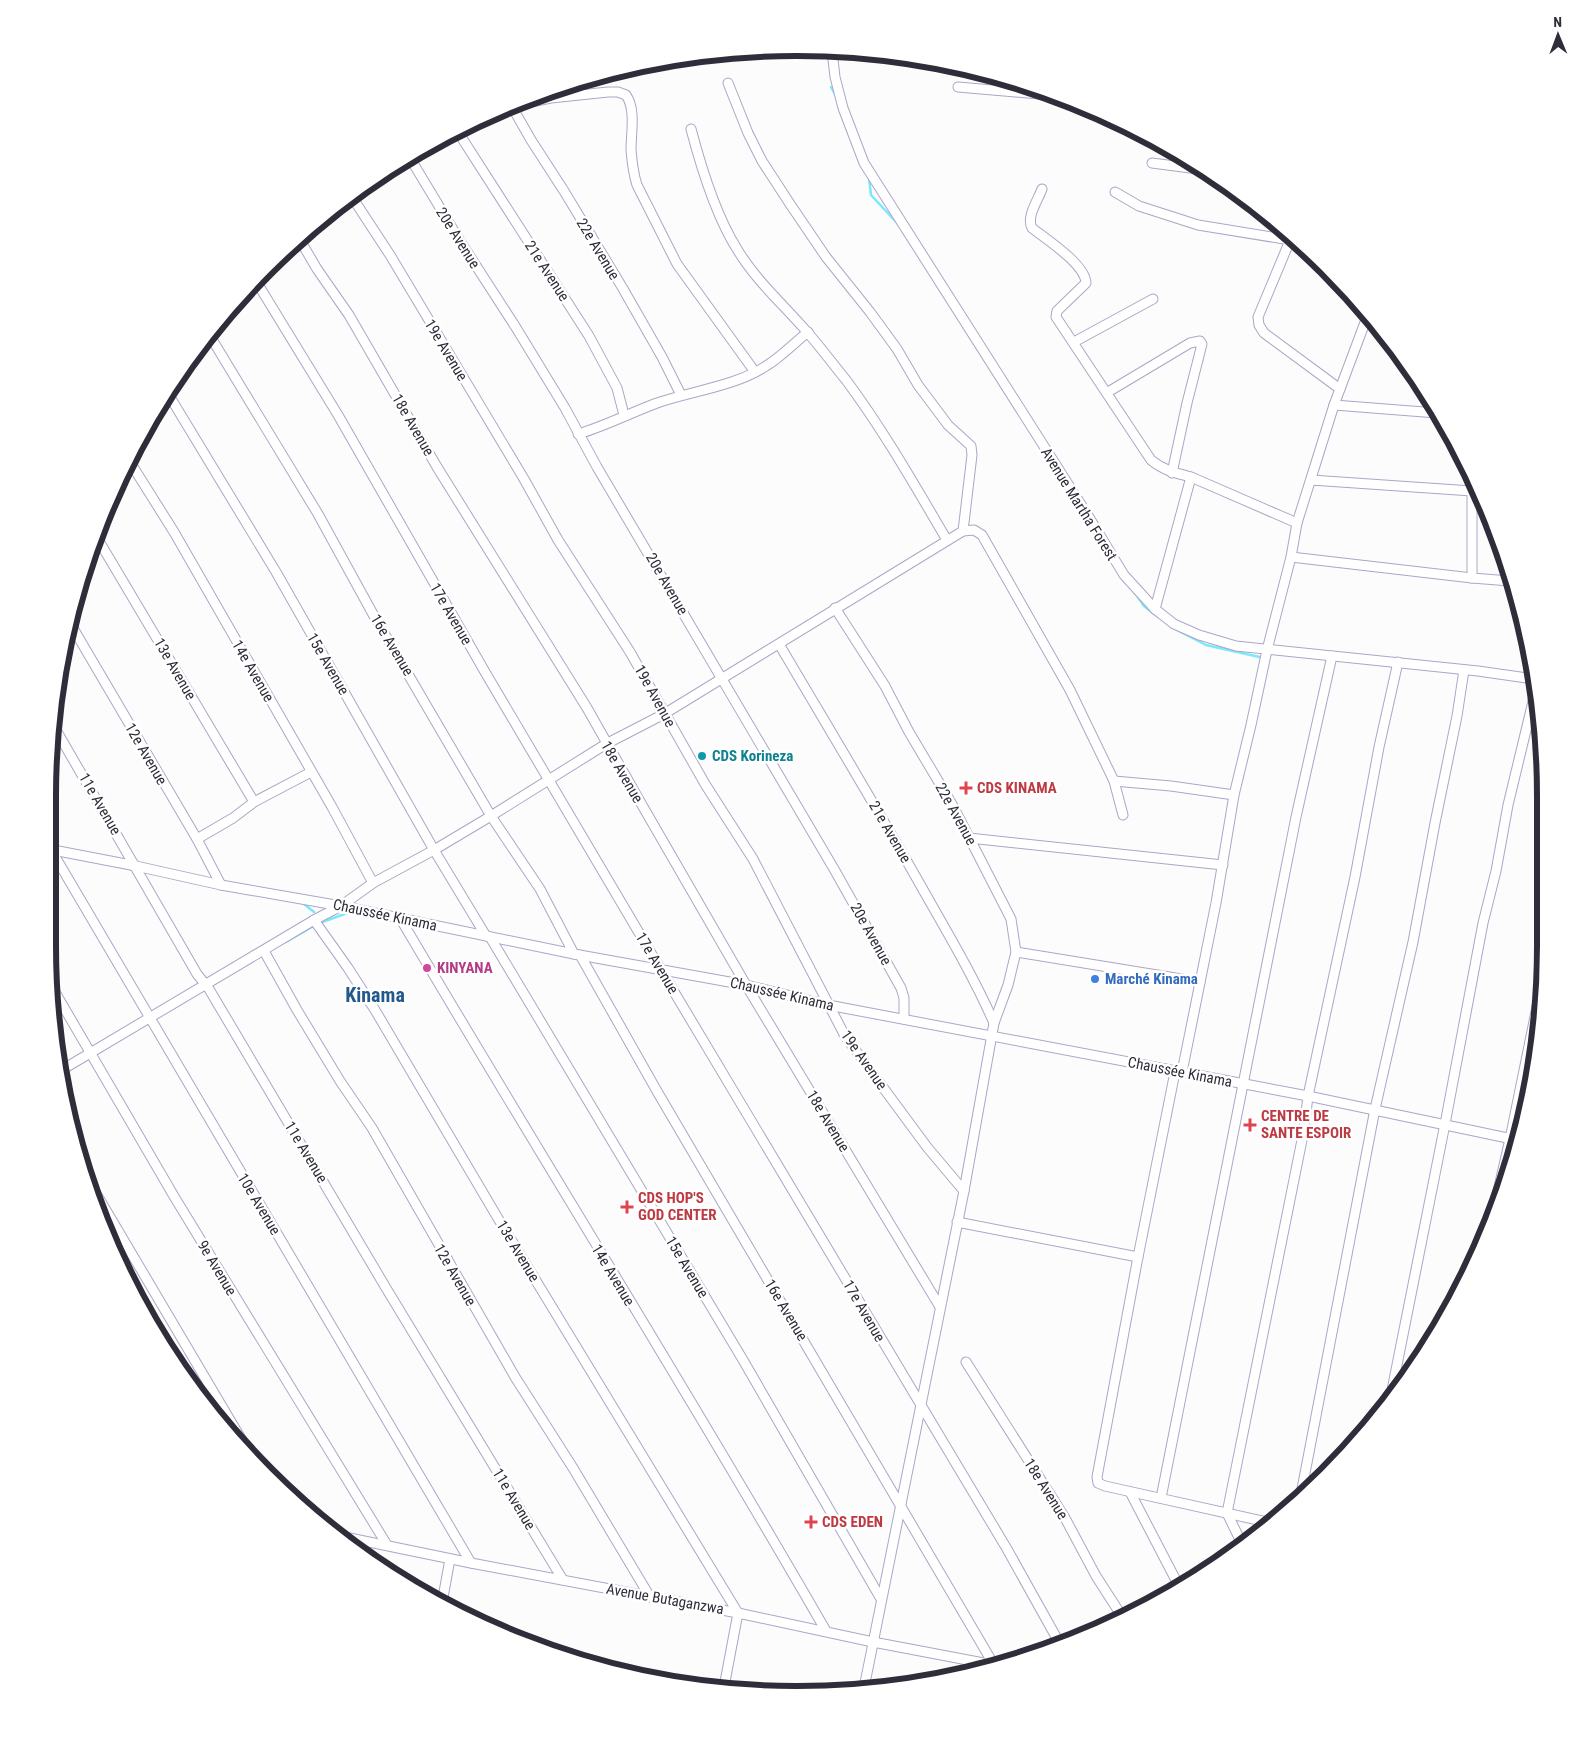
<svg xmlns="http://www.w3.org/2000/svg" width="1593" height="1742" font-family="'Roboto Condensed',sans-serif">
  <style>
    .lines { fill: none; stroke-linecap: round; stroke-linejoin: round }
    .stream { stroke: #7ae8fd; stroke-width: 2.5 }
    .minor-casing { stroke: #aca6c6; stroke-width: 11 }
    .minor { stroke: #fff; stroke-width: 9 }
    .culture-dot { fill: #0f9aa8; stroke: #fff; stroke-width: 2 }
    .health-dot { fill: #e0444e; stroke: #fff; stroke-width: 2 }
    .hotel-dot { fill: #d1479c; stroke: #fff; stroke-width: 2 }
    .shop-dot { fill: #3f7fe0; stroke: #fff; stroke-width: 2 }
    .labels { text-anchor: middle; stroke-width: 5; stroke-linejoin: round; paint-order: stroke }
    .street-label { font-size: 15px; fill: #2f2d3a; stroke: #fff }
    .culture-label { font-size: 15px; font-weight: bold; fill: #0d838f; stroke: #fff; text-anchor: start }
    .health-label { font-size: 15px; font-weight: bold; fill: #be3a42; stroke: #fff; text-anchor: start }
    .hotel-label { font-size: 15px; font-weight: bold; fill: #b23c85; stroke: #fff; text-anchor: start }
    .shop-label { font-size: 15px; font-weight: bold; fill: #366cbe; stroke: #fff; text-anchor: start }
    .district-label { font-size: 20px; font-weight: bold; fill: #23588a; stroke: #fff }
    .rim { fill: none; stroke: #2f2d3a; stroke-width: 6 }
  </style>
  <rect width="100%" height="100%" fill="#fcfcfc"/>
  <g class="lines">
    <!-- stream -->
    <g class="stream">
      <polyline points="831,87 836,96"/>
      <polyline points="869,178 871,195 898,224"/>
      <polyline points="1133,590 1144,606 1158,617"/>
      <polyline points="1177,630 1206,645 1264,658"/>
      <polyline points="304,904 314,912"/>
      <polyline points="286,942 317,924 350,912"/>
    </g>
    <!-- minor casing -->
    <g class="minor-casing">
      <g id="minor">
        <polyline points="832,51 835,77 843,108 864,163 1087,514 1124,575 1155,609 1174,624 1199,635 1236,646 1478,671 1534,679"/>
        <polyline points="728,83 748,133 762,161 790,204 826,257 870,312 897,349 918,385 948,425 971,446 972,455 963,531"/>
        <polyline points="958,87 1050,95"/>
        <polyline points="511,105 531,140 564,191 622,287 662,357 681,395"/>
        <path d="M 505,107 L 551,98 L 608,92 L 618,92 L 626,95 C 636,109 631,133 631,150 C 632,162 633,173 637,185 L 677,264 L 755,372"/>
        <path d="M 691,129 C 701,167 716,216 737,249 C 756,281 784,305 808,333 C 821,348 833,364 846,380 C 884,431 915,486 947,540"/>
        <polyline points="458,132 589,336 617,388 624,415"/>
        <polyline points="410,158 460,241 515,326 565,408 597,467 834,869 901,988 904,998 904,1019"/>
        <polyline points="1152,163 1206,170"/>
        <path d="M 1042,189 C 1038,200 1026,217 1032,228 C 1047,240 1085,264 1086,283 L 1057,311 L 1056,317 L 1151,460 C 1163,470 1175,473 1191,477 L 1297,523"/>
        <polyline points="1115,192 1139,206 1198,225 1290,240"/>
        <polyline points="352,197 390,255 524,479 558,540 630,652 705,784 753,859 845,1036 927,1147 964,1191"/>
        <polyline points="1291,238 1258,317 1259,325 1264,333 1340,389"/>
        <polyline points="300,240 317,269 349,315 437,467 587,708 642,805 746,985 940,1307"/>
        <polyline points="256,281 338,415 485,672 661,970 1007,1549 1060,1644"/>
        <polyline points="210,336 318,514 374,616 491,816 540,889 574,954"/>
        <polyline points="1074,342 1153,299"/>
        <polyline points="167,392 276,572 434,850 486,936"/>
        <polyline points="1108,392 1190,343 1200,341 1202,344 1187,403 1172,473"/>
        <polyline points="1334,405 1437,413"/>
        <path d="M 578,434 C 605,426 630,413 657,403 C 692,391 736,386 766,366 C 781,357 794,343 808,332"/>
        <polyline points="130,462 174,532 332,807 373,883"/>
        <polyline points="1311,480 1472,491"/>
        <polyline points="96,536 254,802"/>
        <polyline points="1291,557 1472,578 1510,581"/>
        <polyline points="1472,578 1472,480"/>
        <polyline points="835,608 885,686 909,732 953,806 1011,919 1016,952 1008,985 994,1023 964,1191 864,1688"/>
        <polyline points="1155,609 1191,477"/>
        <polyline points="70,623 197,839 221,885"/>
        <path d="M 779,644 C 825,722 872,800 917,879 C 944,927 972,973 994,1023"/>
        <polyline points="52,723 197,974 209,989 386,1288 563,1580"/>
        <polyline points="1114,781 1171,786 1234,795"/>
        <polyline points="969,838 1223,865"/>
        <polyline points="197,839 233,818 254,802 311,772"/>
        <polyline points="50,848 471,1563"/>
        <polyline points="48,849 136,866 221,885 341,906 574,954 746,985 828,1005 1308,1096 1517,1140"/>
        <path d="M 400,918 C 541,1157 688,1391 826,1631"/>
        <polyline points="314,920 348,968 375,1010 496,1215 738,1613 724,1687"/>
        <polyline points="490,937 743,1360 881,1599"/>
        <polyline points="264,951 297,1010 340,1081 372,1128 515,1377 573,1468 650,1597"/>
        <polyline points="1016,952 1200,982"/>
        <polyline points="580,955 658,1093 994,1665"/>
        <polyline points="52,987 175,1198 387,1545"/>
        <polyline points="60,1071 314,920 341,906 373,883 434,850 491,816 606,744 664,714 963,531 974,530 982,535 1070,690 1114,781 1123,815"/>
        <polyline points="1175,1072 1138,1257 1097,1477 1098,1483 1105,1486 1271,1523"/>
        <polyline points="1182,1072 1216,903 1234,795 1251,725 1267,650 1291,557 1297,523 1334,405 1367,317"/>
        <polyline points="84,1173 253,1459"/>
        <polyline points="1493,1213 1510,1139 1541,987"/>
        <polyline points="957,1222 1138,1257"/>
        <polyline points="966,1362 1065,1518 1096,1576 1123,1618"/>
        <polyline points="1391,1395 1445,1124 1483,923 1496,871 1508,805 1535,693"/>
        <polyline points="1130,1492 1180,1588"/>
        <polyline points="1301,1494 1375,1109 1413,942 1435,823 1457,716 1464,670"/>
        <polyline points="1161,1498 1296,817 1332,656"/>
        <polyline points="335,1535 471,1563 738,1613 873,1642 994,1665"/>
        <polyline points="1243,1546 1227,1513 1304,1130 1308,1096 1355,877 1379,747 1398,662"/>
        <polyline points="442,1603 450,1559"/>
      </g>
    </g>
    <!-- minor -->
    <use href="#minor" class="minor"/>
  </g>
  <!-- markers -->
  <circle class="culture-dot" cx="702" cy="756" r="5"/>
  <g class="health-dot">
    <path d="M963.5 780.5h5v5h5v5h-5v5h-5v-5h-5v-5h5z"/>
    <path d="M1247.5 1117.5h5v5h5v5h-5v5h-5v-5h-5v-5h5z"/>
    <path d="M624.5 1199.5h5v5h5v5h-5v5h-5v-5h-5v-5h5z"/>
    <path d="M808.5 1514.5h5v5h5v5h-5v5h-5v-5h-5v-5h5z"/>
  </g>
  <circle class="hotel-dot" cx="427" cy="968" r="5"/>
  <circle class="shop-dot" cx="1095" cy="979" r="5"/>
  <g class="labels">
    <!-- street labels -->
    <g class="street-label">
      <text transform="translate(458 238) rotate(58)" y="5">20e Avenue</text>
      <text transform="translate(598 249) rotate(59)" y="5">22e Avenue</text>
      <text transform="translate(547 271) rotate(57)" y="5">21e Avenue</text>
      <text transform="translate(446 350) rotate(59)" y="5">19e Avenue</text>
      <text transform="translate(413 425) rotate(60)" y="5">18e Avenue</text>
      <text transform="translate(1079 504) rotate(58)" y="5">Avenue Martha Forest</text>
      <text transform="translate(667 584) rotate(60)" y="5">20e Avenue</text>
      <text transform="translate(451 614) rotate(60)" y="5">17e Avenue</text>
      <text transform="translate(392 645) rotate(59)" y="5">16e Avenue</text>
      <text transform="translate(328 664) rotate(60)" y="5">15e Avenue</text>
      <text transform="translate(175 669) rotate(60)" y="5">13e Avenue</text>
      <text transform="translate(253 671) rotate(60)" y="5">14e Avenue</text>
      <text transform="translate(655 696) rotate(61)" y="5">19e Avenue</text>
      <text transform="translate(146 754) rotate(60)" y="5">12e Avenue</text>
      <text transform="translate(622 772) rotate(60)" y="5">18e Avenue</text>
      <text transform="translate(100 804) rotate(60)" y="5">11e Avenue</text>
      <text transform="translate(956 814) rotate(61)" y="5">22e Avenue</text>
      <text transform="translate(890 832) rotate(60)" y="5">21e Avenue</text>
      <text transform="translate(385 915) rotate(12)" y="5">Chaussée Kinama</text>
      <text transform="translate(871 934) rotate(61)" y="5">20e Avenue</text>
      <text transform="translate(657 963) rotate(59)" y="5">17e Avenue</text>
      <text transform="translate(782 994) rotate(13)" y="5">Chaussée Kinama</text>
      <text transform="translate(864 1060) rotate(55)" y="5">19e Avenue</text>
      <text transform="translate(1180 1072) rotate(11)" y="5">Chaussée Kinama</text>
      <text transform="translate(828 1121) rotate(59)" y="5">18e Avenue</text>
      <text transform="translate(306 1152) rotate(59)" y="5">11e Avenue</text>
      <text transform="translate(259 1204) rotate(59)" y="5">10e Avenue</text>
      <text transform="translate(518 1251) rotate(59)" y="5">13e Avenue</text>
      <text transform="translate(687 1267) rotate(59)" y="5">15e Avenue</text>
      <text transform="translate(217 1268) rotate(59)" y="5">9e Avenue</text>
      <text transform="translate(455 1275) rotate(60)" y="5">12e Avenue</text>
      <text transform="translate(613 1275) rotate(59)" y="5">14e Avenue</text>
      <text transform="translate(786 1310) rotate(59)" y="5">16e Avenue</text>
      <text transform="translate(864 1311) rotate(60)" y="5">17e Avenue</text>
      <text transform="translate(1046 1489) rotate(58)" y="5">18e Avenue</text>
      <text transform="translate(514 1499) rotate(59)" y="5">11e Avenue</text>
      <text transform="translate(665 1599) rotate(10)" y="5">Avenue Butaganzwa</text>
    </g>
    <!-- culture labels -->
    <g class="culture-label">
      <text x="712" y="761">CDS Korineza</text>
    </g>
    <!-- health labels -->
    <g class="health-label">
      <text x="977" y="793">CDS KINAMA</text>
      <text x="1261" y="1121">CENTRE DE<tspan x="1261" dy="17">SANTE ESPOIR</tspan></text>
      <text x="638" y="1203">CDS HOP'S<tspan x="638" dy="17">GOD CENTER</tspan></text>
      <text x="822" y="1527">CDS EDEN</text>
    </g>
    <!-- hotel labels -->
    <g class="hotel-label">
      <text x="437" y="973">KINYANA</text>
    </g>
    <!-- shop labels -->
    <g class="shop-label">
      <text x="1105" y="984">Marché Kinama</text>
    </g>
    <!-- district labels -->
    <g class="district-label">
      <text x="375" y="1002">Kinama</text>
    </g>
  </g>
  <!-- crop -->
  <path d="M0 0H1593V1742H0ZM796 56H797A740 740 0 0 1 1537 796V946A740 740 0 0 1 797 1686H796A740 740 0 0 1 56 946V796A740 740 0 0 1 796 56Z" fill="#fff" fill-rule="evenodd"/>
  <path class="rim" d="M796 56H797A740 740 0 0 1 1537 796V946A740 740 0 0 1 797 1686H796A740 740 0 0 1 56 946V796A740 740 0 0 1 796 56Z"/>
  <!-- north arrow -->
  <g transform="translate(1558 35) rotate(359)" stroke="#ffffff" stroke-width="4" paint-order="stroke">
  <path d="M0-4L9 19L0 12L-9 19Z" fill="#2f2d3a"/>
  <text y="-8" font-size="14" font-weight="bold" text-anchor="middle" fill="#2f2d3a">N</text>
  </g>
</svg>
